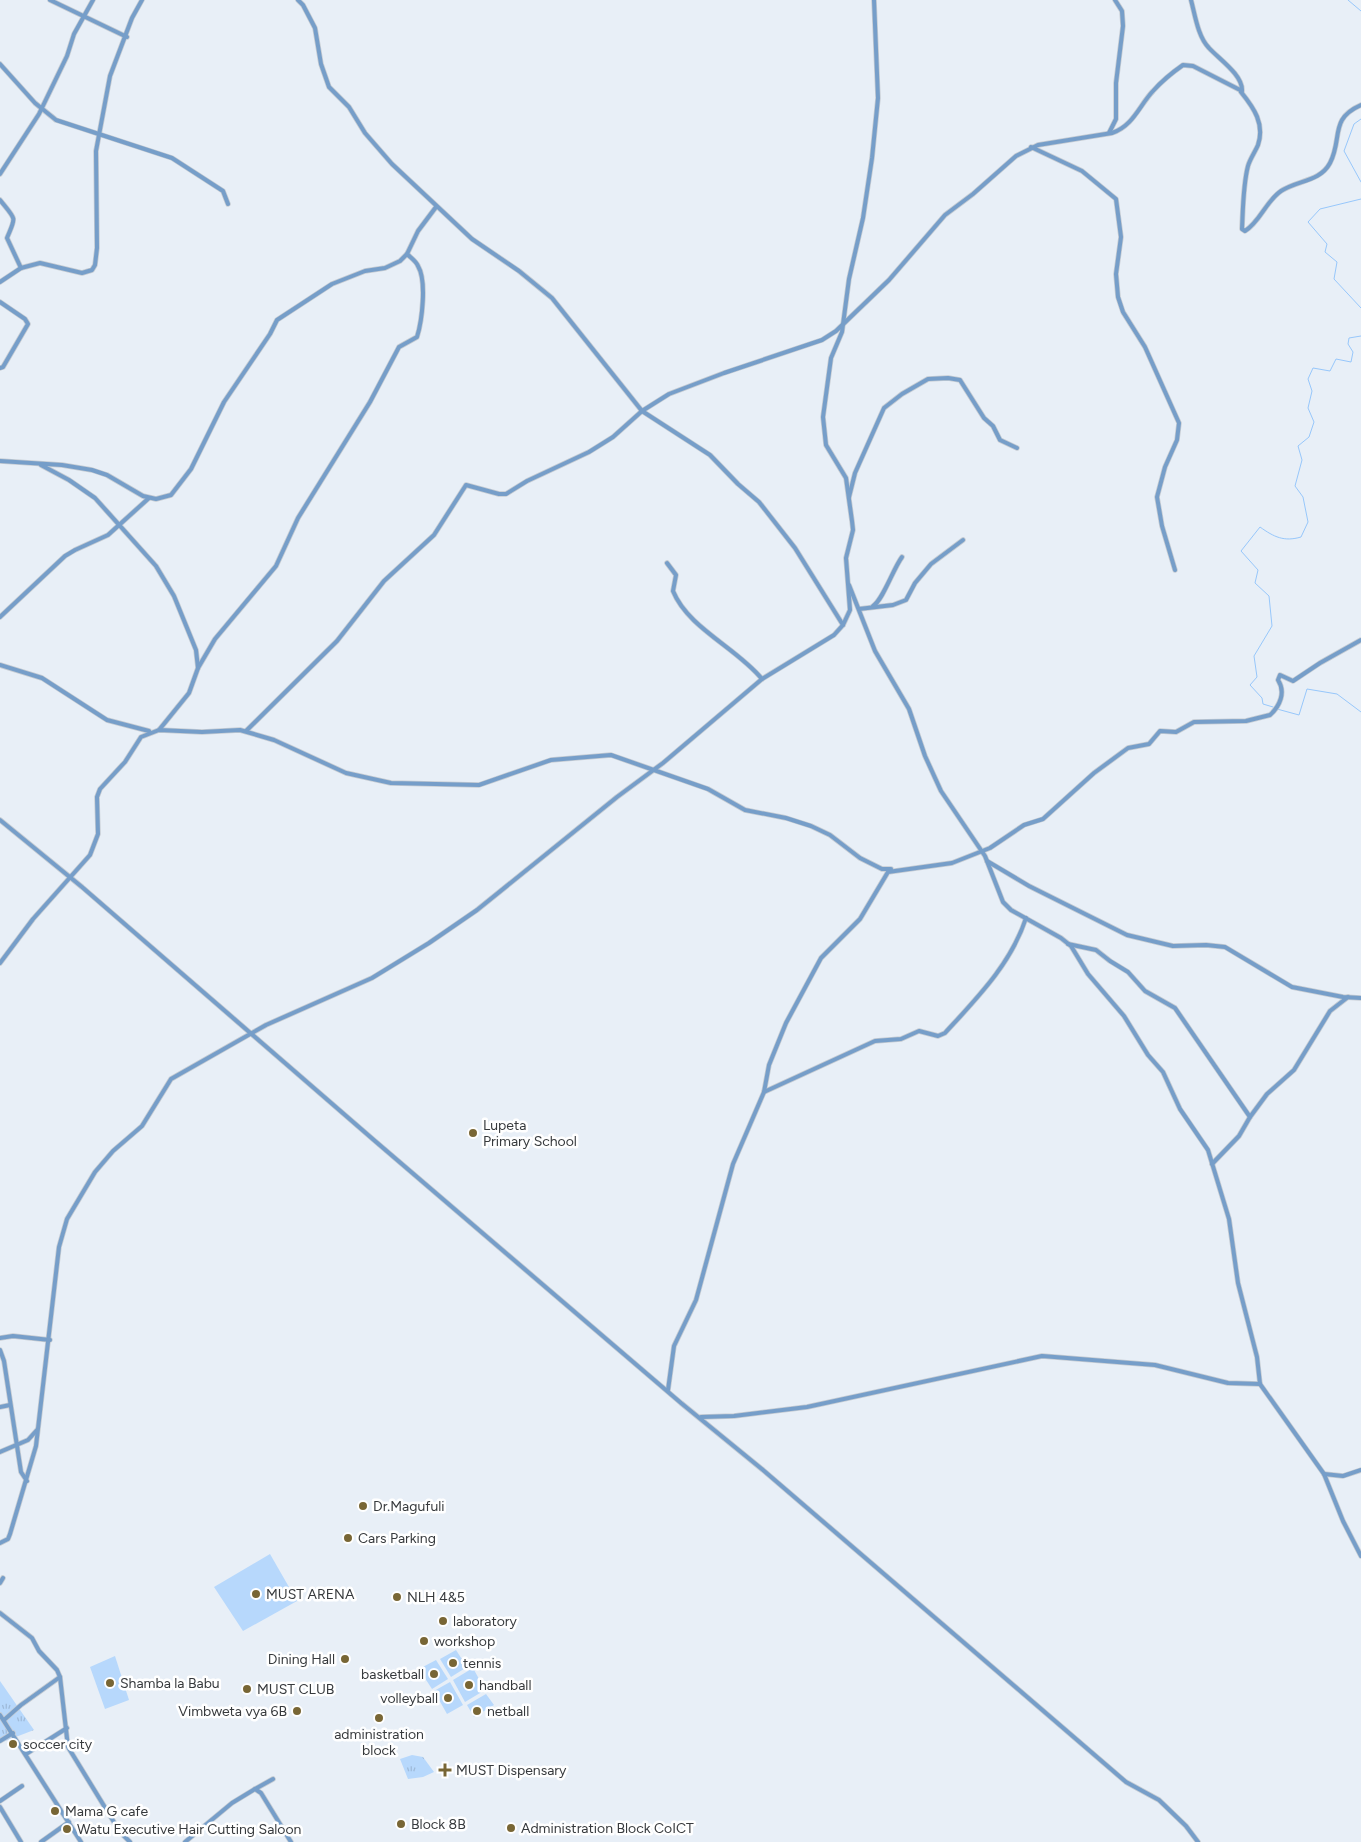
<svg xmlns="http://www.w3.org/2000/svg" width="1361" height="1842" font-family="Figtree,sans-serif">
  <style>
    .grass { fill: #b7d8fc }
    .park { fill: url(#park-tufts) }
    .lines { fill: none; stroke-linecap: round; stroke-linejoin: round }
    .stream { stroke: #97c7fb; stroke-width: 1 }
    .street-casing { stroke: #c5cbd2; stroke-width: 5.5 }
    .street { stroke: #769ec9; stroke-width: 4 }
    .poi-dot { fill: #786635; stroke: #fff; stroke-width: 2 }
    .labels { text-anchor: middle; stroke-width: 5; stroke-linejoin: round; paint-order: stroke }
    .poi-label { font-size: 14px; fill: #373a3d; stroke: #fff; text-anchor: start }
  </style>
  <defs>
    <pattern id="park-tufts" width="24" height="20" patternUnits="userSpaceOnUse" patternTransform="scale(1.25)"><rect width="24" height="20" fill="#b7d8fc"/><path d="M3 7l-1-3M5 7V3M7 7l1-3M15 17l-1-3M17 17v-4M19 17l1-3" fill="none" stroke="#9ebad9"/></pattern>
  </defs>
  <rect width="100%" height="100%" fill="#e8eff7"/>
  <!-- grass -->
  <g class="grass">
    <polygon points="270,1554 297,1601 243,1631 214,1587"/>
    <polygon points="456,1650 467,1667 451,1677 440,1659"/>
    <polygon points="115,1656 129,1700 105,1709 90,1667"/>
    <polygon points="436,1660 448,1679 432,1689 419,1669"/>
    <polygon points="473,1668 485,1690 465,1702 453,1680"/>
    <polygon points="450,1682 463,1705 447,1714 434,1691"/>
    <polygon points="486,1694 494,1705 474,1717 467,1705"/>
  </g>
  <!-- park -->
  <g class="park">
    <polygon points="0,1681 34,1730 0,1743"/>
    <polygon points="412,1755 423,1757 434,1772 423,1777 408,1779 400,1759"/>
  </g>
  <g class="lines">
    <!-- stream -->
    <g class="stream">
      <polyline points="1348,0 1361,11"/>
      <polyline points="1361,119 1354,124 1344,151 1361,182"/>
      <polyline points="1361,199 1320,209 1308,222 1327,244 1325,252 1337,262 1334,279 1361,308"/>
      <path d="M 1273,707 L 1263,704 L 1262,698 L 1250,685 L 1257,677 L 1254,656 L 1272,626 L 1269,596 L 1255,583 L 1258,570 L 1241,551 L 1260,527 C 1274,537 1284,542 1301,537 L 1308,522 L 1303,497 L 1295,486 L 1302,460 L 1298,446 L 1309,437 L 1314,422 L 1308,408 L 1312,391 L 1308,379 L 1313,368 L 1330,371 L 1336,359 L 1351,362 L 1353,352 L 1348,344 L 1349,338 L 1361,336"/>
      <polyline points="1277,709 1299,715 1307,689 1337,694 1361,712"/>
    </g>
    <!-- street casing -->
    <g class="street-casing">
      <g id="street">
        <polyline points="50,0 127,37"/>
        <polyline points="298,0 303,5 315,28 321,64 329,87 349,107 365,133 392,164 472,239 519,271 552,298 642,411 710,455 738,484 759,502 795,548 843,625"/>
        <polyline points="0,64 35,103 56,120 172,158 223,191 228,204"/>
        <path d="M 1241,92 C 1254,108 1265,124 1258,145 C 1255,152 1250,159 1248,166 C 1243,185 1243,209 1242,229 L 1245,231 C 1260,222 1266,201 1281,191 C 1297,180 1320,182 1330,163 C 1343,138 1329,119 1361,105"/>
        <polyline points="1109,133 1116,119 1116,83 1123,26 1122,11 1115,0"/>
        <polyline points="1031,147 1082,171 1116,199 1121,237 1116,274 1118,297 1123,312 1145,347 1179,423 1177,440 1165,467 1157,497 1162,526 1175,570"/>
        <polyline points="0,174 39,114 67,56 74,34 93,0"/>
        <path d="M 0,200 C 17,221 16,216 7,238 L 21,268"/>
        <polyline points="0,282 21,268 40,263 82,273 92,270 95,265 97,248 96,151 110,76 132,18 142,0"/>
        <polyline points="0,302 25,319 28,324 3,367 0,368"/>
        <polyline points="0,461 62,465 92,470 107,475 143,496 156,499 171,495 191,469 224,402 270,334 277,320 332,284 365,271 385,268 400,261 407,254 418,231 436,207"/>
        <polyline points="41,465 69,480 95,498 156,566 174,596 196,650 198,668 189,693 159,730"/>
        <polyline points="849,497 855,473 884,408 902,394 928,379 948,378 960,380 984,418 993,426 1000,440 1017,448"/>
        <path d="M 667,563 L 676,575 L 673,591 C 688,628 737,648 762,679"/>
        <polyline points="849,585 875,651 909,709 925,756 941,791 985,856 1003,902 1011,910 1061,938 1071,946 1088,974 1124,1016 1148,1055 1163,1072 1180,1109 1208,1150 1229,1219 1238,1283 1257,1357 1260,1384 1324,1474 1343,1521 1361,1556"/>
        <path d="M 873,606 C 883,600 893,569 902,557"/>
        <polyline points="859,609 893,605 906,600 915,583 931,564 963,540"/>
        <polyline points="0,617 65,556 75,550 108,535 149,498"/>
        <polyline points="0,665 42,678 107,720 149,731"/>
        <path d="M 198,668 L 215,639 L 276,566 L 298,518 L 370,402 L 399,347 L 417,337 C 422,321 427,281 418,266 C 416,261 411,258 407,254"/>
        <path d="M 246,731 L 337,641 L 384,581 L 434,535 L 466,485 L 499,494 L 506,494 L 527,481 L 589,452 L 613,437 L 642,411 L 669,394 L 724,373 L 822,340 L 836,331 L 889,280 L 945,215 L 973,194 L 1016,156 L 1038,145 L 1112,133 C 1133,126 1139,106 1153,91 C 1161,82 1173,72 1183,65 L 1193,66 L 1242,91 C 1243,75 1219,59 1209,48 C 1198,37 1195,15 1191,0"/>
        <polyline points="0,820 82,887 375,1141 681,1403 763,1470 1126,1782 1159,1800 1186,1826 1198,1842"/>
        <polyline points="987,861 1029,886 1127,935 1173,946 1206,945 1225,947 1292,987 1343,997 1361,998"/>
        <polyline points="1068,944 1096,950 1110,961 1128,972 1145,991 1175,1008 1250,1117"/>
        <polyline points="0,963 33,919 90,855 98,834 97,797 100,789 125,762 141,737 159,730 202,732 240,730 274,740 346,773 391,783 479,785 551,760 611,755 708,789 745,810 786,818 811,826 830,835 860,858 882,869 891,869"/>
        <path d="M 764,1092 L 875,1041 L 901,1039 L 919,1031 L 938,1036 L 945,1033 C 977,998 1011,964 1026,918"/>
        <polyline points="1212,1164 1239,1136 1250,1117 1267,1094 1294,1070 1330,1011 1348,997"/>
        <polyline points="0,1338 13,1336 50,1340"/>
        <polyline points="0,1350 4,1361 21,1472 27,1481"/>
        <path d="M 668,1390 L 674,1346 L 696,1300 L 733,1164 L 764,1092 L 769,1065 L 786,1023 L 821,958 L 860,919 L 888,872 L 952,863 L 990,848 L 1024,825 L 1043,819 L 1094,773 L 1128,748 L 1149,744 L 1160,731 L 1176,732 L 1194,722 L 1246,721 L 1270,715 C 1280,706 1286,692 1278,680 L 1280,675 L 1293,681 L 1320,663 L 1361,640"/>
        <polyline points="0,1407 10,1405"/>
        <polyline points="701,1417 734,1416 807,1407 1042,1356 1155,1365 1228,1383 1260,1384"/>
        <polyline points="0,1452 28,1440 37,1430"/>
        <polyline points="1324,1474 1343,1476 1361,1470"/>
        <polyline points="0,1543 8,1539 10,1534 36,1446 59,1247 67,1219 95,1172 113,1151 142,1126 171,1079 266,1025 372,978 429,943 477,910 617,797 663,763 762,679 834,635 843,625 850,610 846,558 853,530 852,521 846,478 826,445 823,417 831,358 842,332 849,279 863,218 872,158 878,98 874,0"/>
        <polyline points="0,1583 3,1578"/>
        <polyline points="0,1613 32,1638 39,1651 57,1670 60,1677 68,1747 120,1832 130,1842"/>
        <polyline points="0,1715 81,1842"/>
        <polyline points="4,1720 21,1705 60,1677"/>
        <polyline points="0,1741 13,1733"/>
        <polyline points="26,1754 67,1728"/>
        <polyline points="255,1789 273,1779"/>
        <polyline points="0,1801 22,1786"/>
        <polyline points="0,1807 21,1842"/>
        <polyline points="41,1842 69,1822"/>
        <polyline points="185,1842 232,1803 255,1789 261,1793 291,1842"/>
      </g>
    </g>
    <!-- street -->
    <use href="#street" class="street"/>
  </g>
  <!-- markers -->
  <g class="poi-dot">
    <circle cx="473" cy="1133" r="5"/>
    <circle cx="363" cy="1506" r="5"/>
    <circle cx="348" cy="1538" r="5"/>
    <circle cx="256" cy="1594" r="5"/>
    <circle cx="397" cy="1597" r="5"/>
    <circle cx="443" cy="1621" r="5"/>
    <circle cx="424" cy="1641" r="5"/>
    <circle cx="345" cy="1659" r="5"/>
    <circle cx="453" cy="1663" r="5"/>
    <circle cx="434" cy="1674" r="5"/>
    <circle cx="110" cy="1683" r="5"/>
    <circle cx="469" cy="1685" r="5"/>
    <circle cx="247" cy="1689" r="5"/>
    <circle cx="448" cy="1698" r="5"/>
    <circle cx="297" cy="1711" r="5"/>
    <circle cx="477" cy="1711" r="5"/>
    <circle cx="379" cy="1718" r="5"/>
    <circle cx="13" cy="1744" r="5"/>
    <path d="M442.5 1762.5h5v5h5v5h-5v5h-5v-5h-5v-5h5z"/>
    <circle cx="55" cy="1811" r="5"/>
    <circle cx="401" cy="1824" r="5"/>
    <circle cx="511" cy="1828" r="5"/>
    <circle cx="67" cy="1829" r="5"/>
  </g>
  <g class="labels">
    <!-- poi labels -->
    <g class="poi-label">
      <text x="483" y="1130">Lupeta<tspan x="483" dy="16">Primary School</tspan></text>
      <text x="373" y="1511">Dr.Magufuli</text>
      <text x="358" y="1543">Cars Parking</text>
      <text x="266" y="1599">MUST ARENA</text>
      <text x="407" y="1602">NLH 4&amp;5</text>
      <text x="453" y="1626">laboratory</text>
      <text x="434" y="1646">workshop</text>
      <text x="335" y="1664" text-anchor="end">Dining Hall</text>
      <text x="463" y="1668">tennis</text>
      <text x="424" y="1679" text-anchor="end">basketball</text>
      <text x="120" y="1688">Shamba la Babu</text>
      <text x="479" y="1690">handball</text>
      <text x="257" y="1694">MUST CLUB</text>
      <text x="438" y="1703" text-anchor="end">volleyball</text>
      <text x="287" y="1716" text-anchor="end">Vimbweta vya 6B</text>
      <text x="487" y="1716">netball</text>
      <text x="379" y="1739" text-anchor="middle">administration<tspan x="379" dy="16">block</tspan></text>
      <text x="23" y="1749">soccer city</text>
      <text x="456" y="1775">MUST Dispensary</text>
      <text x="65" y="1816">Mama G cafe</text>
      <text x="411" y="1829">Block 8B</text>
      <text x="521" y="1833">Administration Block CoICT</text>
      <text x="77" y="1834">Watu Executive Hair Cutting Saloon</text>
    </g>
  </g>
</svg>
